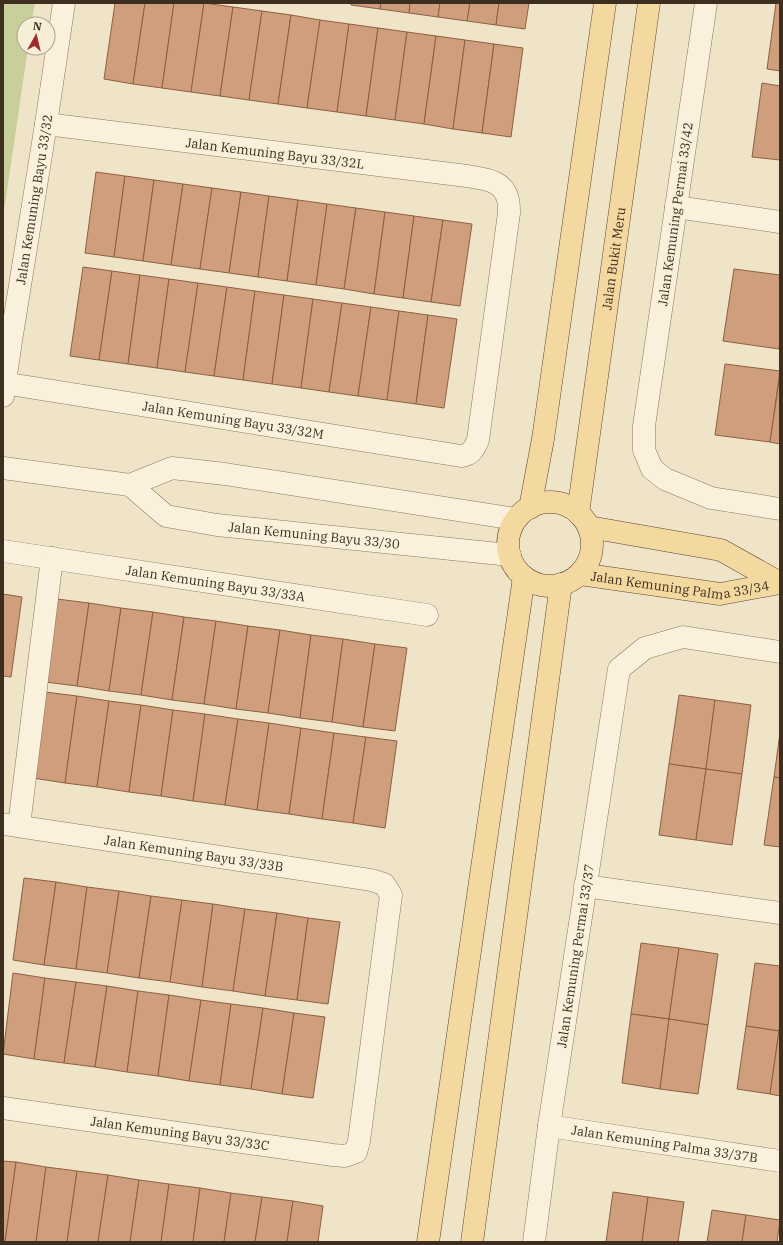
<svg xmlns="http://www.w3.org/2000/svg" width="783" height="1245" font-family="'IBM Plex Serif',serif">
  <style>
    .green { fill: #c9cf9b }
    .building { fill: #cf9f7d; stroke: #8d5f41 }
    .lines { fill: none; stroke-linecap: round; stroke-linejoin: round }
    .minor-casing { stroke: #8d765c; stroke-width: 23 }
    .major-casing { stroke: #5b4430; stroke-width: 23 }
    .minor { stroke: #faf1dc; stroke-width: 22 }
    .major { stroke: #f3d9a0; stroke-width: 22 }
    .labels { text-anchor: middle; stroke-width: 4; stroke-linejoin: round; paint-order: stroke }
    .street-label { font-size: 13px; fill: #3d2e20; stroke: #f7eed8 }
  </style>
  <rect width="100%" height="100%" fill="#f0e4c8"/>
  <!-- green -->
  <polygon class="green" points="3,3 35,3 31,24 24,24 24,48 28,48 3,218"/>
  <!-- building -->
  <g class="building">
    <polygon points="115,3 145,3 133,84 104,79"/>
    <polygon points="145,3 174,3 162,88 133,84"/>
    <polygon points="174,3 204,3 191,92 162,88"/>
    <polygon points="204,3 233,7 220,96 191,92"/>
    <polygon points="351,3 381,3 380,9 351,5"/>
    <polygon points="381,3 410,3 409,13 380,9"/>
    <polygon points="410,3 440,3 438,17 409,13"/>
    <polygon points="440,3 470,3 467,21 438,17"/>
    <polygon points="470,3 499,3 496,25 467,21"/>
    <polygon points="499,3 529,3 525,29 496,25"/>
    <polygon points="776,3 780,3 780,71 767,69"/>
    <polygon points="233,7 262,11 249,100 220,96"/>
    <polygon points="262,11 291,15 278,104 249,100"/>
    <polygon points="291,15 320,20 307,108 278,104"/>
    <polygon points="320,20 349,24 337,112 307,108"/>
    <polygon points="349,24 378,28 366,116 337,112"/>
    <polygon points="378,28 407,32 395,120 366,116"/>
    <polygon points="407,32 436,36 424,124 395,120"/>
    <polygon points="436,36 465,40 453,129 424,124"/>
    <polygon points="465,40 494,44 482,133 453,129"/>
    <polygon points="494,44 523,48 511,137 482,133"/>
    <polygon points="762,83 780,86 780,160 752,157"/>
    <polygon points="96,172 125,176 114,257 85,253"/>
    <polygon points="125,176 154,180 143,261 114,257"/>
    <polygon points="154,180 183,184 171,265 143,261"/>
    <polygon points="183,184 212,188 200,269 171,265"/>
    <polygon points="212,188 241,192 229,273 200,269"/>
    <polygon points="241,192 269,196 258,277 229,273"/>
    <polygon points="269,196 298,200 287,281 258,277"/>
    <polygon points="298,200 327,204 316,285 287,281"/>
    <polygon points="327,204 356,208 344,289 316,285"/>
    <polygon points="356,208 385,212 374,294 344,289"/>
    <polygon points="385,212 414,216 403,298 374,294"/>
    <polygon points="414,216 443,220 431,302 403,298"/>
    <polygon points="443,220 472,224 460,306 431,302"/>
    <polygon points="83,267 112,271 99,360 70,356"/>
    <polygon points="734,269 780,275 780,340 779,349 723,341"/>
    <polygon points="112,271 140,275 128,364 99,360"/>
    <polygon points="140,275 169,279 157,368 128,364"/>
    <polygon points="169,279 198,283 185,372 157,368"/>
    <polygon points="198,283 227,287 214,376 185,372"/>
    <polygon points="227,287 255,291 243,380 214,376"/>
    <polygon points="255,291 284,295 272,384 243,380"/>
    <polygon points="284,295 313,299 301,388 272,384"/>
    <polygon points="313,299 342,303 329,392 301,388"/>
    <polygon points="342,303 371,307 358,396 329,392"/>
    <polygon points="371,307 399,311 387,400 358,396"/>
    <polygon points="399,311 428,315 416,404 387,400"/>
    <polygon points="428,315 457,319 444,408 416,404"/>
    <polygon points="725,364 780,371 770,442 715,435"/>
    <polygon points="780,374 780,444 770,442"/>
    <polygon points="3,594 22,597 11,677 3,676"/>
    <polygon points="57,599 89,603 77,686 45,682"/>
    <polygon points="89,603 121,608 109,691 77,686"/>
    <polygon points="121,608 153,612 141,695 109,691"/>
    <polygon points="153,612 184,617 172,700 141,695"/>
    <polygon points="184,617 216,621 204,704 172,700"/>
    <polygon points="216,621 248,626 236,709 204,704"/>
    <polygon points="248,626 280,630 268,713 236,709"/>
    <polygon points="280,630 311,635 300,718 268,713"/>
    <polygon points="311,635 343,639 332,722 300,718"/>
    <polygon points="343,639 375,644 363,727 332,722"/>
    <polygon points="375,644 407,648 395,731 363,727"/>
    <polygon points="45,692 77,696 65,783 33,778"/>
    <polygon points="679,695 715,700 706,769 669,764"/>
    <polygon points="77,696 109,701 97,787 65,783"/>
    <polygon points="715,700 751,705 742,774 706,769"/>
    <polygon points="109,701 141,705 129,792 97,787"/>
    <polygon points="141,705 173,710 161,796 129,792"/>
    <polygon points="173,710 205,714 193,801 161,796"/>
    <polygon points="205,714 238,719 225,805 193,801"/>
    <polygon points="238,719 269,723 257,810 225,805"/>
    <polygon points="269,723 301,728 289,814 257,810"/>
    <polygon points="301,728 334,733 322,819 289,814"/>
    <polygon points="334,733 366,737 353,823 322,819"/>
    <polygon points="780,733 780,778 774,777"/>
    <polygon points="366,737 397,741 385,828 353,823"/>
    <polygon points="669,764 706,769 696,840 659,835"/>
    <polygon points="706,769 742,774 732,845 696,840"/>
    <polygon points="774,777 780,778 780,847 764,845"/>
    <polygon points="24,878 56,882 44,965 13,960"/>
    <polygon points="56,882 87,887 76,969 44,965"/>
    <polygon points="87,887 119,891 107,973 76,969"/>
    <polygon points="119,891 151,896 139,978 107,973"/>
    <polygon points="151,896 182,900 170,982 139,978"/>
    <polygon points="182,900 213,904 202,987 170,982"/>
    <polygon points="213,904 245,909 233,991 202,987"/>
    <polygon points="245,909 277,913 265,996 233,991"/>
    <polygon points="277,913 308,918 297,1000 265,996"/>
    <polygon points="308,918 340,922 328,1004 297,1000"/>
    <polygon points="641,943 679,948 669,1019 631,1014"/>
    <polygon points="679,948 718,954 708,1025 669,1019"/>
    <polygon points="755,963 780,966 780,1020 779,1031 746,1026"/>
    <polygon points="13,973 45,978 34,1059 3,1054"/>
    <polygon points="45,978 76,982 64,1063 34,1059"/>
    <polygon points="76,982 107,986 95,1067 64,1063"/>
    <polygon points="107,986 138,991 127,1072 95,1067"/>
    <polygon points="138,991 169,995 158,1076 127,1072"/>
    <polygon points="169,995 201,1000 189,1081 158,1076"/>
    <polygon points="201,1000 231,1004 220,1085 189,1081"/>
    <polygon points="231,1004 263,1008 251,1089 220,1085"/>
    <polygon points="263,1008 294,1013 282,1094 251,1089"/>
    <polygon points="294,1013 325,1017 313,1098 282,1094"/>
    <polygon points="631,1014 669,1019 660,1089 622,1083"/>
    <polygon points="669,1019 708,1025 698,1094 660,1089"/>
    <polygon points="746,1026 779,1031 770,1094 737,1089"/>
    <polygon points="779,1031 780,1031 780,1096 770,1094"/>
    <polygon points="3,1161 16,1162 5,1242 3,1242"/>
    <polygon points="16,1162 46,1167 36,1242 5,1242"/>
    <polygon points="46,1167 77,1171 67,1242 36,1242"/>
    <polygon points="77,1171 108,1175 98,1242 67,1242"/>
    <polygon points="108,1175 139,1180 130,1242 98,1242"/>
    <polygon points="139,1180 169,1184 161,1242 130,1242"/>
    <polygon points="169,1184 200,1188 193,1242 161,1242"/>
    <polygon points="200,1188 231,1193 224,1242 193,1242"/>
    <polygon points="613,1192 648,1197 642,1242 606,1242"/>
    <polygon points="231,1193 262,1197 255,1242 224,1242"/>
    <polygon points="262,1197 293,1201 287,1242 255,1242"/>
    <polygon points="648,1197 684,1202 678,1242 642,1242"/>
    <polygon points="293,1201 323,1206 318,1242 287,1242"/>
    <polygon points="712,1210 746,1215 742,1242 707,1242"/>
    <polygon points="746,1215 780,1220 777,1242 742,1242"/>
  </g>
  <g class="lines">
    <!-- minor casing -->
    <g class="minor-casing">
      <g id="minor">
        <polyline points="706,3 644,426 644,450 652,469 665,479 711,498 780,509"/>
        <polyline points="676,207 780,222"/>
        <path id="s1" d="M 3,383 L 461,456 C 471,455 474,449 478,440 L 509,213 C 509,209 509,204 508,200 C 504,180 484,179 467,176 L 46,124"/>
        <path id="s2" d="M 3,396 L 11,341 L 46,124 L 64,3"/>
        <polyline points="3,468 130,485 172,468 225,474 516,519"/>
        <path id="s3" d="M 130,485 L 166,516 L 217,525 L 510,555"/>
        <path id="s4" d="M 3,551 L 427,615"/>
        <path id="s5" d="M 3,824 L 371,880 L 384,884 L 391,895 L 359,1141 L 356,1152 L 345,1156 L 333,1155 L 3,1108"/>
        <polyline points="19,826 52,558"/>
        <polyline points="585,886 780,913"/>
        <path id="s6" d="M 549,1126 L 780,1161"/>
        <path id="s7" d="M 534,1242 L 549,1126 L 619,669 L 645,648 L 683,637 L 780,652"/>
      </g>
    </g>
    <!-- major casing -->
    <g class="major-casing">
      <g id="major">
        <circle cx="550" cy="544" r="42"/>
        <polyline points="530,508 543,439 605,3"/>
        <path id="s8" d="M 578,513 L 649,3"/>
        <polyline points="589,527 721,550 780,583"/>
        <path id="s9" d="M 580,574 L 720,594 L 780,583"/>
        <polyline points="428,1242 524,577"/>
        <polyline points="472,1242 561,584"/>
      </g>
    </g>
    <!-- minor -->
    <use href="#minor" class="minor"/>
    <!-- major -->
    <use href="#major" class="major"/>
  </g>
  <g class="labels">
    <!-- street labels -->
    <g class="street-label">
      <text transform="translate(275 153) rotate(7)" y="5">Jalan Kemuning Bayu 33/32L</text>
      <text dy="5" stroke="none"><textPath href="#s2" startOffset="199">Jalan Kemuning Bayu 33/32</textPath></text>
      <text transform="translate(675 214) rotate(-82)" y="5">Jalan Kemuning Permai 33/42</text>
      <text dy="5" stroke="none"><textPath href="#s8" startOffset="257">Jalan Bukit Meru</textPath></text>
      <text dy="5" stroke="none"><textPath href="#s1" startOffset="233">Jalan Kemuning Bayu 33/32M</textPath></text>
      <text dy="5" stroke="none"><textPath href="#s3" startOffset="197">Jalan Kemuning Bayu 33/30</textPath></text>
      <text dy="5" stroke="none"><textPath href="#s9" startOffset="101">Jalan Kemuning Palma 33/34</textPath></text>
      <text dy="5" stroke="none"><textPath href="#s4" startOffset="215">Jalan Kemuning Bayu 33/33A</textPath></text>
      <text dy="5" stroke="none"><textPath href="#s5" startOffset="193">Jalan Kemuning Bayu 33/33B</textPath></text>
      <text dy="5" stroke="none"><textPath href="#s7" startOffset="289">Jalan Kemuning Permai 33/37</textPath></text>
      <text transform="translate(180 1133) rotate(8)" y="5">Jalan Kemuning Bayu 33/33C</text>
      <text dy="5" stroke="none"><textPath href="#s6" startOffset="117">Jalan Kemuning Palma 33/37B</textPath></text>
    </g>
  </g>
  <!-- border -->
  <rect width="783" height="1245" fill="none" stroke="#3d2e20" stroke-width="8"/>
  <!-- north arrow -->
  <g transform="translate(36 36) rotate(8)"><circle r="19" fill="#f7eed8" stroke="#ada18e"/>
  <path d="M0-3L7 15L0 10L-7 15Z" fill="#9e2a2b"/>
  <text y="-6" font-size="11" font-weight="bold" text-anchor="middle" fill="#3d2e20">N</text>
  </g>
</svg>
